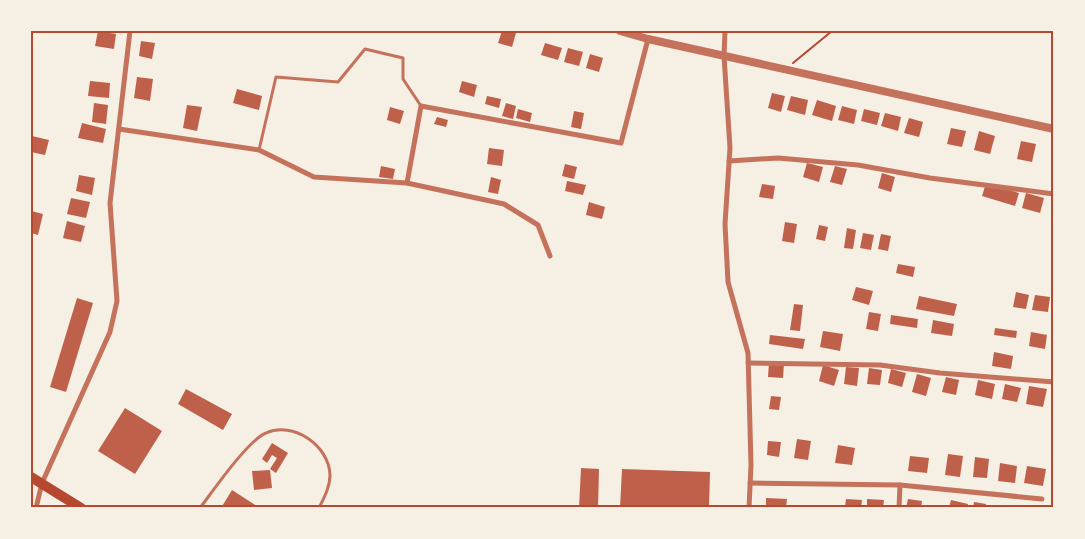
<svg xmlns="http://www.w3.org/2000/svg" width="1085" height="539" font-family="Commissioner,sans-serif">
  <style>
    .building { fill: #bf614a }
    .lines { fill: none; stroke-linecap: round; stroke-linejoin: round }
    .path { stroke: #b5482f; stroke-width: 2 }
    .service { stroke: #c5725c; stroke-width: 3 }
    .minor { stroke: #c5725c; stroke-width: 5 }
    .tertiary { stroke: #c5725c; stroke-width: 8 }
    .trunk { stroke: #b5482f; stroke-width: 10 }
    .neatline { fill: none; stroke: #b5482f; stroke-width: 2 }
  </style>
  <rect width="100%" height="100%" fill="#f6efe4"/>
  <!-- building -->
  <g class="building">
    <polygon points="98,31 116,34 114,49 95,46"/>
    <polygon points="502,31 516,33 512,47 498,43"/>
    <polygon points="141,41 155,43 152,59 139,56"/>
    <polygon points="545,43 562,48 558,60 541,55"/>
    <polygon points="568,48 583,52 579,66 564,62"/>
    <polygon points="590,54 603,58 599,72 586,68"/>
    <polygon points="137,77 153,79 150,101 134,98"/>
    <polygon points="90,81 110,83 109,98 88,96"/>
    <polygon points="462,81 477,85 474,97 459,92"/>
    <polygon points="237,89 262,96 259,110 233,103"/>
    <polygon points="772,93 785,96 781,112 768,108"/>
    <polygon points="487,96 501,99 499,108 485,104"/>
    <polygon points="791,96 808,100 805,115 787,110"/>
    <polygon points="817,100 836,106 832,121 812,115"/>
    <polygon points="94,103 108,105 106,124 92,122"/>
    <polygon points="506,103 516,106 513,119 502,116"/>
    <polygon points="187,105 202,107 197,131 183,128"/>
    <polygon points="842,106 857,110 854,124 838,120"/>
    <polygon points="390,107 404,111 400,124 387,120"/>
    <polygon points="518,109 532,113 530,122 516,118"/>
    <polygon points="864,109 880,113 877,125 861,121"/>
    <polygon points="574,111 584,113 581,129 571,127"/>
    <polygon points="885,113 901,117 898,131 881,126"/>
    <polygon points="437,117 448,120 446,127 434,124"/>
    <polygon points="909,118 923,122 919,137 904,133"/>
    <polygon points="82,123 106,129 103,143 78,138"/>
    <polygon points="951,128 966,131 962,147 947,144"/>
    <polygon points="979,131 995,136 990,154 974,150"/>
    <polygon points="32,136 49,140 45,155 31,152"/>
    <polygon points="1021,141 1036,144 1032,162 1017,159"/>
    <polygon points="489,148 504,150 502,166 487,164"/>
    <polygon points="807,163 823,167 819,182 803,177"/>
    <polygon points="565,164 577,167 574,179 562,176"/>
    <polygon points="381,166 395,169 393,179 379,177"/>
    <polygon points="835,166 847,169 842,185 830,182"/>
    <polygon points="882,173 895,177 891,192 878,188"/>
    <polygon points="79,175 95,178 92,195 76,191"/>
    <polygon points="491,177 501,180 498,194 488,192"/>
    <polygon points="567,181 586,185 583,195 565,191"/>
    <polygon points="986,183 1019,193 1015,206 982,196"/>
    <polygon points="762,184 775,186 773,199 759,197"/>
    <polygon points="1026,193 1044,198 1040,213 1022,208"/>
    <polygon points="71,198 90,202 86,218 67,214"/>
    <polygon points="589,202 605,207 602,219 586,215"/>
    <polygon points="31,211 43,214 38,235 31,233"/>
    <polygon points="67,221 85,226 81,242 63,238"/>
    <polygon points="785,222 797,224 794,243 782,241"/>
    <polygon points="819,225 828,227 825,241 816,239"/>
    <polygon points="847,228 856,230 853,249 844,248"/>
    <polygon points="863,233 874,235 871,250 860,248"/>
    <polygon points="881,234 891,236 888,251 878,249"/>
    <polygon points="898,264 915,267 913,277 896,273"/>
    <polygon points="856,287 873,291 869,305 852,300"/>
    <polygon points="1016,292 1029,295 1026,309 1013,307"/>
    <polygon points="1035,295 1050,297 1048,312 1032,310"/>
    <polygon points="919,296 957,304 954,316 916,309"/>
    <polygon points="77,298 93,303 66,392 50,387"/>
    <polygon points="794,304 803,305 800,331 790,330"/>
    <polygon points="869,312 881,314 878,331 866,329"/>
    <polygon points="891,315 918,319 917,328 890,324"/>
    <polygon points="933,320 954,324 952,336 931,333"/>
    <polygon points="995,328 1017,331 1016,338 994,335"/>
    <polygon points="823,331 843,334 840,351 820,347"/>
    <polygon points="1031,332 1047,335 1045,349 1029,346"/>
    <polygon points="770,335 805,339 803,349 769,344"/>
    <polygon points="994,352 1013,356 1011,369 992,366"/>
    <polygon points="769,362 784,364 783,378 768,377"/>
    <polygon points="823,365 839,370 834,386 819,381"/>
    <polygon points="846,367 859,368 857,386 844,384"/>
    <polygon points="869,368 882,370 880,385 867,384"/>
    <polygon points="891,369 906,373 902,387 888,383"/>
    <polygon points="917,374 931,378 926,396 912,392"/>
    <polygon points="946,377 959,380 956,395 942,392"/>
    <polygon points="978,380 995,384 992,399 975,395"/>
    <polygon points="1005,384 1021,388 1017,402 1002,399"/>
    <polygon points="1029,386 1047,389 1043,407 1026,404"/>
    <polygon points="186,389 232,414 223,430 178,404"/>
    <polygon points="771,396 781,397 779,410 769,409"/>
    <polygon points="125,408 162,431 135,474 98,451"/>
    <polygon points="797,439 811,441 808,460 794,458"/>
    <polygon points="768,441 781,442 779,457 767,455"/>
    <polygon points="272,443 288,453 276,473 270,469 277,458 272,455 267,463 262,459"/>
    <polygon points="838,445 855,448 852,465 835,463"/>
    <polygon points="948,454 963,456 960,477 945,475"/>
    <polygon points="910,456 929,458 927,473 908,471"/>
    <polygon points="975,457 989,459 987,478 973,477"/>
    <polygon points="1000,463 1017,466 1015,483 998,481"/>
    <polygon points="1027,466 1046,469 1043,486 1024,483"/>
    <polygon points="581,468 599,469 598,508 579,508"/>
    <polygon points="622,469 710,472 709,508 620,508"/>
    <polygon points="270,470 272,488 254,490 252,471"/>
    <polygon points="232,490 260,508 221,508"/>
    <polygon points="766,498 787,499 786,508 766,508"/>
    <polygon points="846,499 862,500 861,508 845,508"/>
    <polygon points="867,499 884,500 883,508 867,508"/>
    <polygon points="908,499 922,501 921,508 906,508"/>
    <polygon points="951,500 968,504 967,508 949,508"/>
    <polygon points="974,502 986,504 986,508 973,508"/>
  </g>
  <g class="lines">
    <!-- path -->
    <polyline class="path" points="793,63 832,31"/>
    <!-- service -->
    <g class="service">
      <polyline points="259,150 276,77 338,82 365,49 403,58 403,79 421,106"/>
      <path d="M 200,508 C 213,491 248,440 266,433 C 293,421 329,445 330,475 C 330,487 324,498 319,508"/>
    </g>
    <!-- minor -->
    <g class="minor">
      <polyline points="725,31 724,56 730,148 725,224 728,282 748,353 751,465 749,508"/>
      <polyline points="119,129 259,150 314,177 407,183 504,204 538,225 550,256"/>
      <polyline points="729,161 778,158 858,165 930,178 1054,194"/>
      <polyline points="407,183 421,106 621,143 648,39"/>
      <polyline points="748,363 880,365 940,373 1054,382"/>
      <polyline points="750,483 900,485 1042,499"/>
      <polyline points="36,508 42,483 110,332 117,301 110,203 130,31"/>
      <polyline points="899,508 900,485"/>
    </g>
    <!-- tertiary -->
    <polyline class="tertiary" points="620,31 648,39 1054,129"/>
    <!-- trunk -->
    <polyline class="trunk" points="31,477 81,508"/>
  </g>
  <!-- border -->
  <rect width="1085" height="539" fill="none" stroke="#f6efe4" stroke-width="65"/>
  <rect x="32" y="32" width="1020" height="474" class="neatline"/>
</svg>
